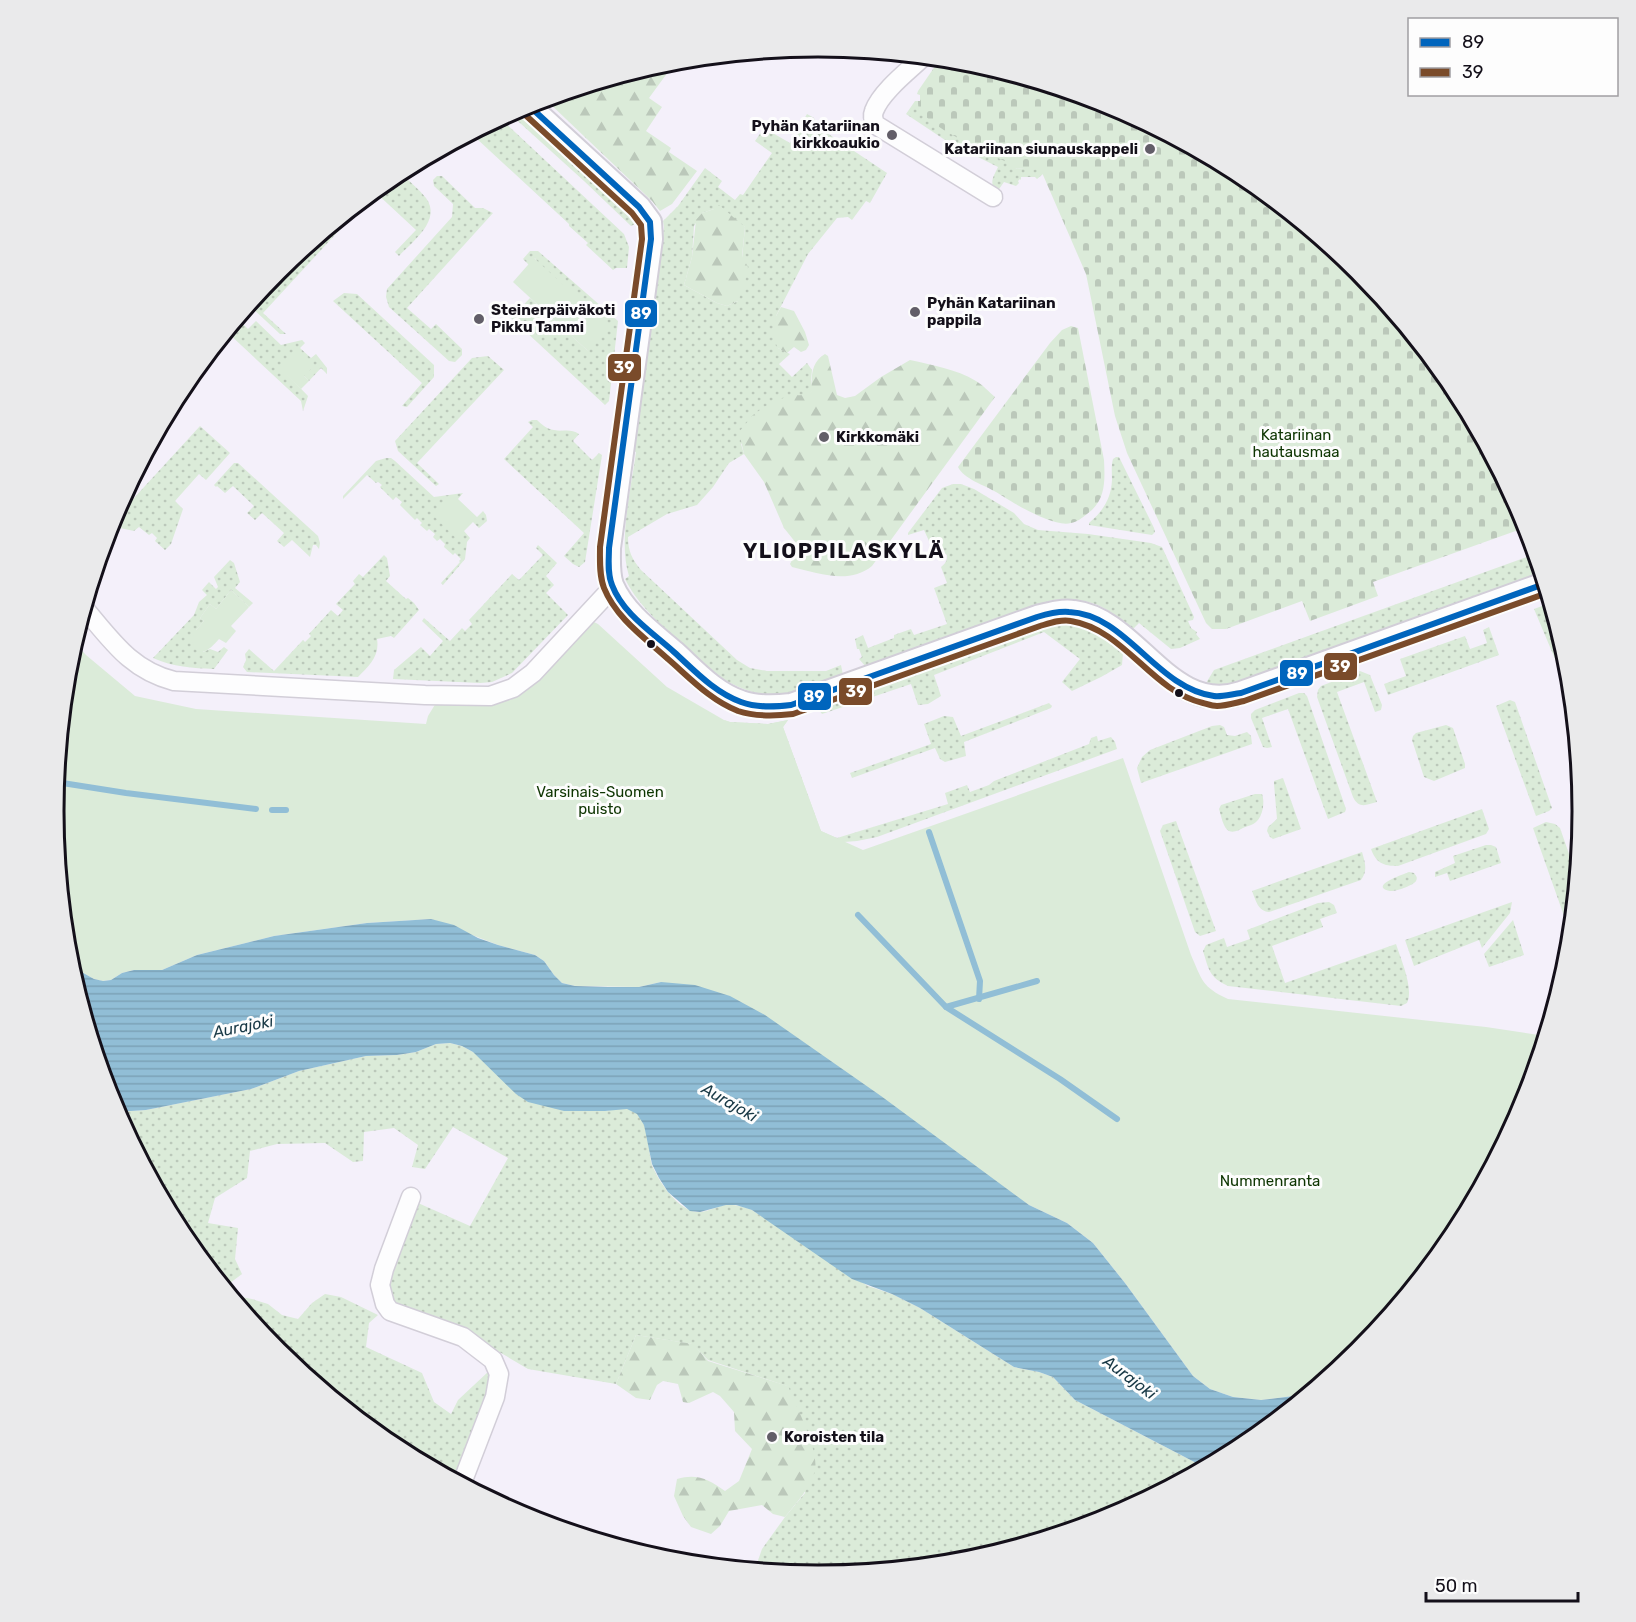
<svg xmlns="http://www.w3.org/2000/svg" width="1636" height="1622" font-family="Rubik,sans-serif">
  <style>
    .grass { fill: url(#grass-dots); fill-rule: evenodd }
    .forest { fill: url(#forest-firs) }
    .cemetery { fill: url(#cemetery-stones) }
    .park { fill: #dbebd9 }
    .water { fill: url(#water-rules) }
    .lines { fill: none; stroke-linecap: round; stroke-linejoin: round }
    .stream { stroke: #91bed6; stroke-width: 6 }
    .minor-casing { stroke: #d2ced8; stroke-width: 21 }
    .tertiary-casing { stroke: #d2ced8; stroke-width: 26 }
    .minor { stroke: #fdfdfe; stroke-width: 18 }
    .tertiary { stroke: #fdfdfe; stroke-width: 22 }
    .bus-1-casing { stroke: #fdfdfd; stroke-width: 10 }
    .bus-2-casing { stroke: #fdfdfd; stroke-width: 10 }
    .bus-1 { stroke: #0065bd; stroke-width: 6 }
    .bus-2 { stroke: #7a4b2a; stroke-width: 6 }
    .poi-dot { fill: #625e68; stroke: #fdfdfd; stroke-width: 2 }
    .bus-dot { fill: #14101a; stroke: #fdfdfd; stroke-width: 2 }
    .labels { text-anchor: middle; stroke-width: 6; stroke-linejoin: round; paint-order: stroke }
    .poi-label { font-size: 15px; font-weight: bold; fill: #14101a; stroke: #fdfdfd; text-anchor: start }
    .park-label { font-size: 15px; fill: #0e3502; stroke: #fdfdfd }
    .water-label { font-size: 16px; font-style: italic; fill: #183845; stroke: #fdfdfd }
    .district-label { font-size: 21px; font-weight: bold; letter-spacing: 1.5px; fill: #14101a; stroke: #fdfdfd }
    .rim { fill: none; stroke: #14101a; stroke-width: 3 }
    .line-badge { stroke: #fdfdfd; stroke-width: 2 }
    .badge-label { font-size: 16px; text-anchor: middle; font-weight: bold; fill: #fff }
  </style>
  <defs>
    <pattern id="grass-dots" width="8" height="8" patternUnits="userSpaceOnUse" patternTransform="scale(1.5)"><rect width="8" height="8" fill="#dbebd9"/><path d="M2 2h.1M6 6h.1" fill="none" stroke="#bbc8ba" stroke-width="1.8" stroke-linecap="round"/></pattern>
    <pattern id="forest-firs" width="22" height="20" patternUnits="userSpaceOnUse" patternTransform="scale(1.5)"><rect width="22" height="20" fill="#dbebd9"/><path d="M5 1l3.5 6h-7zM16 11l3.5 6h-7z" fill="#bbc8ba"/></pattern>
    <pattern id="cemetery-stones" width="16" height="16" patternUnits="userSpaceOnUse" patternTransform="scale(1.5)"><rect width="16" height="16" fill="#dbebd9"/><path d="M2 7V4a2 2 0 0 1 4 0v3zM10 15v-3a2 2 0 0 1 4 0v3z" fill="#bbc8ba"/></pattern>
    <pattern id="water-rules" width="6" height="5" patternUnits="userSpaceOnUse" patternTransform="scale(1.5)"><rect width="6" height="5" fill="#91bed6"/><path d="M0 2.5h6" fill="none" stroke="#7ca2b7"/></pattern>
  </defs>
  <rect width="100%" height="100%" fill="#f4f0fa"/>
  <!-- grass -->
  <g class="grass">
    <path d="M 1090,99 L 1104,103 L 1103,105 L 1110,113 L 1046,177 L 1043,174 L 1037,179 L 1035,177 L 1021,177 L 1021,180 L 1020,179 L 1018,181 L 1019,183 L 1016,186 L 1004,182 L 997,192 C 988,183 994,176 998,167 L 948,142 L 906,114 L 915,101 L 918,101 L 920,110 L 923,108 L 929,112 L 933,107 L 925,101 C 950,99 975,112 997,123 C 1005,127 1014,132 1023,133 C 1039,134 1059,124 1071,115 L 1075,120 L 1079,116 L 1076,112 ZM 1047,149 L 1050,149 L 1053,155 C 1037,171 1037,170 1015,168 L 1017,150 L 1034,151 L 1034,158 L 1042,154 Z"/>
    <polygon points="517,109 624,208 635,224 631,226 584,181 509,113"/>
    <path d="M 807,114 L 814,118 L 818,127 L 887,173 L 870,203 L 866,201 L 852,220 L 848,217 L 837,218 L 808,254 L 776,316 L 778,348 L 790,354 L 779,364 L 792,377 L 807,363 L 812,370 L 811,380 L 813,391 L 807,395 L 800,396 L 741,444 L 744,454 L 729,463 L 713,487 L 697,505 L 667,514 L 628,537 C 628,551 632,559 641,570 L 737,660 L 750,668 L 767,671 L 826,671 L 841,665 L 843,675 C 821,683 797,695 773,695 C 756,695 739,688 725,680 C 713,673 703,663 693,654 C 669,632 640,609 625,579 L 629,576 C 618,542 631,489 636,452 L 632,451 L 663,236 L 664,227 L 663,221 L 678,206 L 705,168 L 722,181 L 718,187 L 735,200 L 740,194 L 743,195 L 772,153 L 755,141 L 764,128 L 790,143 ZM 714,209 L 745,227 L 738,301 L 727,306 L 717,303 L 684,285 L 692,257 L 694,226 L 702,213 Z"/>
    <path d="M 500,118 L 624,234 L 629,247 L 627,268 L 616,268 L 613,270 L 586,245 L 588,243 L 569,226 L 569,224 L 476,138 C 479,127 491,123 500,118 Z"/>
    <path d="M 399,172 C 408,180 419,189 426,198 C 442,220 413,241 399,256 L 395,252 L 416,230 L 374,191 Z"/>
    <polygon points="437,176 442,176 475,208 483,208 493,213 407,308 431,329 436,324 462,349 462,355 455,362 449,361 389,307 386,297 387,289 452,217 453,204 434,186 433,180"/>
    <polygon points="340,219 345,224 263,313 286,334 280,334 249,305 270,279"/>
    <polygon points="530,251 538,251 618,321 609,401 605,405 511,318 530,298 588,351 535,258 529,265 523,259"/>
    <polygon points="344,293 357,294 434,365 434,377 407,407 402,406 422,383 333,301"/>
    <polygon points="244,311 246,312 239,320 248,329 256,321 281,345 302,340 305,343 300,348 311,358 316,354 327,368 327,374 321,368 309,381 304,376 281,368 308,396 303,411 301,401 227,332"/>
    <polygon points="488,356 504,370 417,463 439,484 436,486 398,451 395,441 472,358"/>
    <path d="M 532,420 L 537,420 C 542,425 547,429 554,430 C 563,432 571,428 579,434 L 573,441 L 592,460 L 599,453 L 602,455 L 585,562 L 579,567 L 573,564 L 564,556 L 584,533 L 504,459 L 533,427 L 528,422 Z"/>
    <polygon points="200,426 230,453 206,480 199,474 175,501 183,509 171,544 165,550 155,541 157,538 152,533 149,535 139,527 134,531 120,528 112,522"/>
    <path d="M 1116,457 L 1119,457 L 1154,528 L 1155,532 L 1152,535 L 1089,525 L 1089,523 C 1103,511 1111,499 1112,480 C 1112,473 1111,466 1113,459 Z"/>
    <polygon points="386,458 391,458 395,461 434,497 463,493 458,499 477,517 483,511 486,515 487,521 479,528 473,522 464,531 470,538 467,542 465,559 443,585 441,583 460,562 459,561 461,559 455,553 453,555 444,547 445,544 440,539 437,541 433,537 435,534 429,529 427,531 420,525 422,523 417,518 415,520 400,505 402,502 396,497 393,500 380,487 382,485 378,482 376,483 367,475 343,499 343,496 376,461"/>
    <polygon points="234,463 238,463 318,536 320,543 319,549 316,545 313,545 310,557 292,540 284,547 277,541 284,533 262,513 255,520 247,513 254,506 233,486 225,493 217,486 216,487 214,485"/>
    <path d="M 953,484 L 961,484 L 974,489 L 1014,513 L 1024,524 L 1038,530 L 1088,534 L 1151,543 L 1162,547 L 1194,617 L 1193,620 L 1188,621 L 1191,628 L 1197,632 L 1196,634 L 1200,639 L 1180,648 L 1171,649 L 1139,623 L 1133,629 C 1104,605 1091,597 1052,600 L 866,667 L 859,659 L 862,657 L 859,649 L 857,649 L 855,639 L 863,635 L 868,648 L 894,638 L 894,635 L 911,629 L 914,635 L 947,624 L 934,588 L 947,583 L 941,567 C 946,563 947,561 947,555 L 942,552 L 934,552 L 924,530 L 908,535 L 908,533 L 942,488 Z"/>
    <polygon points="538,545 557,563 546,576 554,585 546,593 568,615 512,673 492,682 480,683 393,679 394,670 421,647 430,656 443,641 422,621 424,618 450,641 462,628 465,631 472,624 469,620 512,574 519,580 543,555 536,548"/>
    <polygon points="1535,554 1542,575 1242,682 1222,685 1206,683 1214,670"/>
    <path d="M 384,555 L 387,558 L 390,576 L 386,581 L 406,599 L 408,598 L 414,603 L 419,610 L 394,638 L 391,636 L 377,639 C 380,656 369,666 358,677 L 247,672 L 243,667 L 246,660 L 245,654 L 249,649 L 274,671 L 303,640 L 305,642 L 311,636 L 309,634 L 331,610 L 338,616 L 343,610 L 336,604 L 355,584 L 353,581 L 359,574 L 363,577 Z"/>
    <path d="M 230,560 L 234,563 L 240,582 L 235,588 L 253,603 L 249,607 L 231,590 L 216,609 L 210,604 L 200,618 L 204,621 L 196,630 L 203,652 L 210,649 L 218,652 L 224,647 L 228,650 L 214,669 C 193,668 173,667 153,658 L 194,615 L 199,602 L 207,595 L 202,590 L 209,582 L 216,589 L 218,587 L 214,577 Z"/>
    <polygon points="1550,603 1552,609 1548,610 1546,619 1549,623 1554,625 1556,623 1568,662 1565,678 1563,678 1534,609"/>
    <path d="M 1056,623 C 1089,624 1099,633 1123,653 L 1122,665 L 1101,677 L 1072,691 L 1062,682 L 1080,659 L 1044,632 L 934,675 L 941,696 L 928,704 L 918,705 L 911,684 L 822,714 L 819,710 L 820,707 L 1026,632 Z"/>
    <polygon points="1489,627 1499,655 1388,695 1384,684 1406,676 1400,659 1465,636 1470,649 1487,643 1483,630"/>
    <path d="M 1360,671 L 1370,675 L 1382,705 L 1381,710 L 1375,712 L 1364,682 L 1337,692 L 1377,802 C 1366,805 1359,809 1353,797 L 1317,697 L 1318,690 L 1321,686 Z"/>
    <polygon points="1299,693 1304,693 1307,696 1346,809 1345,812 1328,819 1288,709 1262,718 1272,747 1267,748 1263,747 1251,718 1251,714 1255,710"/>
    <polygon points="1510,700 1515,702 1552,808 1549,811 1536,816 1496,706"/>
    <polygon points="1049,703 1052,706 1051,708 964,742 966,756 945,762 940,759 935,748 852,778 850,773 931,744 924,724 944,716 953,717 961,736"/>
    <polygon points="724,720 730,722 768,724 788,720 783,727 821,831 837,838 948,804 945,793 967,785 970,792 989,785 994,781 1089,744 1091,738 1097,736 1098,741 1111,737 1115,742 1117,749 877,837 857,841 844,842 819,832"/>
    <polygon points="1220,725 1224,727 1227,735 1235,736 1247,732 1251,736 1252,744 1141,783 1137,768 1142,757 1150,750 1212,726"/>
    <polygon points="1446,725 1453,728 1465,764 1465,768 1434,781 1424,777 1412,740 1413,736 1416,733"/>
    <polygon points="1283,778 1301,829 1273,839 1270,837 1267,831 1268,827 1277,819 1274,784 1274,781"/>
    <path d="M 1255,794 L 1262,794 C 1265,802 1263,816 1256,822 C 1253,825 1247,826 1243,828 C 1239,830 1234,833 1229,831 C 1223,828 1221,815 1219,809 L 1221,805 Z"/>
    <path d="M 1482,809 L 1489,829 L 1486,834 L 1398,866 C 1383,866 1376,863 1371,849 Z"/>
    <polygon points="1176,821 1216,931 1200,936 1195,932 1160,831 1163,825"/>
    <polygon points="1546,822 1555,824 1560,828 1576,874 1570,933 1533,828"/>
    <polygon points="1486,845 1491,845 1496,847 1501,863 1450,881 1447,873 1435,877 1435,872 1455,863 1453,856"/>
    <path d="M 1362,852 C 1365,863 1368,870 1361,880 L 1269,912 C 1258,911 1256,901 1252,891 Z"/>
    <path d="M 1409,872 L 1414,873 C 1416,876 1418,877 1416,881 C 1414,885 1395,892 1390,891 C 1367,886 1407,873 1409,872 Z"/>
    <path d="M 1329,902 L 1334,905 L 1337,913 L 1320,919 L 1323,927 L 1272,946 L 1285,983 L 1396,944 C 1401,960 1414,988 1407,1003 L 1401,1006 L 1228,986 C 1209,977 1209,970 1203,951 L 1206,945 L 1224,938 L 1227,947 L 1250,939 L 1247,930 L 1318,903 Z"/>
    <polygon points="1512,902 1510,913 1482,948 1479,940 1414,966 1405,940"/>
    <polygon points="1513,920 1524,955 1489,967 1484,954"/>
    <path d="M 450,1043 L 462,1046 L 473,1052 L 605,1111 C 612,1110 621,1108 628,1109 C 651,1114 647,1148 652,1165 C 658,1180 674,1204 690,1210 C 701,1216 714,1207 725,1205 C 735,1204 743,1207 752,1210 L 868,1286 L 892,1294 L 920,1308 L 1014,1367 L 1039,1372 L 1053,1377 L 1075,1400 L 1204,1467 L 1110,1517 L 967,1561 L 818,1575 L 755,1569 L 762,1549 L 785,1517 L 805,1493 L 796,1408 L 787,1386 L 708,1360 L 692,1344 L 636,1335 L 616,1384 L 528,1369 L 474,1337 L 404,1311 L 393,1301 L 386,1287 L 418,1203 L 470,1226 L 508,1158 L 453,1127 L 425,1169 L 412,1167 L 418,1145 L 394,1128 L 364,1132 L 363,1161 L 353,1162 L 325,1143 L 277,1144 L 250,1151 L 247,1178 L 215,1198 L 208,1223 L 238,1228 L 235,1259 L 242,1274 L 230,1283 L 241,1297 L 252,1299 L 268,1304 L 282,1315 L 298,1319 L 312,1303 L 325,1294 L 341,1297 L 378,1315 L 369,1323 L 366,1347 L 422,1373 L 434,1402 L 451,1414 L 458,1400 L 489,1371 L 494,1384 L 454,1478 L 398,1446 L 368,1426 L 277,1351 L 182,1235 L 116,1112 L 146,1110 L 251,1089 L 299,1071 L 366,1056 L 397,1055 L 416,1052 L 436,1044 Z"/>
    <polygon points="628,1539 689,1563 669,1561 610,1543"/>
  </g>
  <!-- forest -->
  <g class="forest">
    <polygon points="663,63 666,64 668,72 649,98 662,107 646,131 671,148 669,152 697,171 672,204 660,211 652,201 545,99"/>
    <polygon points="719,205 745,227 742,256 748,267 744,285 738,301 727,306 717,303 684,285 692,257 696,220 702,213 714,209"/>
    <polygon points="781,307 794,311 805,332 809,345 806,350 801,352 794,347 787,353 778,348 772,336 776,316"/>
    <path d="M 825,354 L 828,356 L 837,395 L 845,398 L 855,396 L 881,377 L 910,360 C 932,365 956,369 976,381 C 983,385 989,392 995,397 L 872,566 C 849,585 818,573 792,567 L 790,564 L 796,552 L 796,543 L 784,528 L 764,482 L 744,454 L 739,432 L 753,415 L 764,407 L 792,394 C 800,396 805,396 812,391 C 811,377 811,362 825,354 Z"/>
    <path d="M 636,1335 L 693,1344 L 708,1361 L 788,1386 C 796,1407 819,1449 815,1470 C 811,1488 796,1503 785,1517 L 773,1514 L 762,1505 L 729,1511 L 720,1526 L 711,1534 L 691,1527 L 683,1516 L 674,1496 L 677,1479 C 698,1473 709,1480 725,1491 L 739,1481 L 752,1449 L 735,1431 L 734,1412 L 720,1396 L 713,1392 L 689,1403 L 683,1402 L 678,1384 L 663,1381 L 657,1385 L 650,1400 L 636,1398 L 616,1384 Z"/>
  </g>
  <!-- cemetery -->
  <g class="cemetery">
    <path d="M 940,59 L 967,61 L 1111,105 L 1243,176 L 1359,271 L 1454,387 L 1524,519 L 1527,527 L 1373,582 L 1378,596 L 1310,621 L 1302,601 L 1226,629 L 1212,629 L 1206,623 L 1127,453 L 1115,416 L 1086,274 L 1040,168 L 1033,170 L 1015,168 L 1015,166 C 991,154 935,131 920,110 C 918,107 918,105 918,101 L 920,101 L 920,95 L 917,94 L 918,91 Z"/>
    <path d="M 1071,326 L 1078,328 L 1104,460 C 1105,481 1106,501 1087,514 C 1082,518 1077,522 1071,523 C 1053,528 1012,502 996,492 C 984,485 964,479 958,467 L 1050,343 L 1062,330 Z"/>
  </g>
  <!-- park -->
  <g class="park">
    <polygon points="534,258 610,327 588,351 513,282"/>
    <polygon points="297,351 313,367 304,376 309,381 301,389 280,368"/>
    <polygon points="452,497 474,519 456,538 434,516"/>
    <path d="M 231,590 L 249,607 L 231,626 L 236,631 L 226,643 L 219,639 C 214,644 204,658 195,649 C 195,649 191,639 191,639 L 194,635 L 196,630 L 204,621 L 200,618 L 210,604 L 216,609 Z"/>
    <path d="M 592,621 L 598,624 L 667,687 L 724,720 L 730,722 L 768,724 L 788,720 L 783,727 L 821,831 L 863,850 L 1123,758 L 1191,955 C 1202,980 1202,987 1228,999 L 1486,1027 L 1545,1036 L 1524,1104 L 1453,1236 L 1358,1352 L 1297,1402 L 1293,1396 L 1261,1400 L 1233,1397 L 1210,1389 L 1193,1376 L 1125,1283 L 1093,1243 L 1067,1223 L 1029,1205 L 661,982 L 639,987 L 575,986 L 562,983 L 554,975 L 544,961 L 535,955 L 498,945 L 431,919 L 367,923 L 274,936 L 197,955 L 162,970 L 134,970 L 122,973 L 111,980 L 102,981 L 94,979 L 78,970 L 73,974 L 77,989 L 68,960 L 54,811 L 68,662 L 74,642 L 86,655 L 135,696 L 196,709 L 426,724 L 428,716 L 436,703 L 480,705 L 511,699 L 546,671 Z"/>
  </g>
  <!-- water -->
  <polygon class="water" points="431,919 454,925 478,938 498,945 535,955 544,961 554,975 562,983 575,986 608,987 639,987 661,982 695,985 730,996 765,1015 881,1096 1029,1205 1067,1223 1093,1243 1125,1283 1193,1376 1210,1389 1233,1397 1261,1400 1293,1396 1297,1402 1242,1447 1204,1467 1075,1400 1053,1377 1039,1372 1014,1367 920,1308 892,1294 852,1279 752,1210 736,1205 726,1205 700,1212 690,1211 668,1192 659,1178 652,1164 644,1125 637,1114 627,1109 605,1111 564,1111 528,1102 516,1094 473,1052 462,1046 450,1043 436,1044 416,1052 397,1055 366,1056 299,1071 251,1089 146,1110 116,1112 112,1103 77,989 73,974 75,970 78,970 94,979 103,981 111,980 122,973 134,970 162,970 197,955 274,936 367,923"/>
  <g class="lines">
    <!-- stream -->
    <g class="stream">
      <polyline points="56,782 126,793 256,809"/>
      <polyline points="272,810 286,810"/>
      <polyline points="929,832 980,981 979,999"/>
      <polyline points="858,915 946,1007 1060,1079 1117,1119"/>
      <polyline points="946,1007 1037,981"/>
    </g>
    <!-- minor casing -->
    <g class="minor-casing">
      <g id="minor">
        <path d="M 923,57 C 908,71 881,92 874,111 C 872,116 873,120 876,125 L 993,197"/>
        <path d="M 84,608 C 112,641 131,670 174,681 L 425,695 L 490,696 L 513,688 L 533,673 L 613,587"/>
        <polyline points="411,1197 384,1269 380,1285 385,1304 390,1311 463,1337 493,1360 499,1374 495,1397 462,1483"/>
      </g>
    </g>
    <!-- tertiary casing -->
    <g class="tertiary-casing">
      <path id="tertiary" d="M 527,104 L 639,207 L 650,222 L 651,239 L 609,548 C 609,560 608,574 612,585 C 624,613 652,633 674,652 C 695,671 714,693 741,702 C 757,708 774,707 791,705 L 1037,617 C 1049,614 1062,610 1074,612 C 1137,620 1170,717 1241,693 L 1544,584"/>
    </g>
    <!-- minor -->
    <use href="#minor" class="minor"/>
    <!-- tertiary -->
    <use href="#tertiary" class="tertiary"/>
    <!-- bus-1 casing -->
    <g class="bus-1-casing">
      <path id="bus-1" d="M 527,104 L 639,207 L 650,222 L 651,239 L 609,548 C 609,560 607,573 612,585 C 623,614 652,632 674,652 C 695,671 714,692 741,702 C 757,708 774,707 791,705 L 1037,617 C 1047,614 1058,611 1069,612 C 1126,614 1156,688 1214,696 C 1222,697 1232,694 1241,693 L 1544,584"/>
    </g>
    <!-- bus-2 casing -->
    <g class="bus-2-casing">
      <path id="bus-2" d="M 521,111 L 632,213 L 641,225 L 642,239 L 600,547 C 600,560 599,575 604,588 C 616,618 645,638 668,659 C 690,678 710,700 738,711 C 756,717 775,716 793,714 L 1040,626 C 1050,623 1061,619 1071,621 C 1125,630 1151,691 1203,703 C 1207,704 1212,706 1217,706 C 1225,706 1235,703 1244,701 L 1547,593"/>
    </g>
    <!-- bus-1 -->
    <use href="#bus-1" class="bus-1"/>
    <!-- bus-2 -->
    <use href="#bus-2" class="bus-2"/>
  </g>
  <!-- markers -->
  <g class="poi-dot">
    <circle cx="892" cy="135" r="6"/>
    <circle cx="1150" cy="149" r="6"/>
    <circle cx="915" cy="312" r="6"/>
    <circle cx="479" cy="319" r="6"/>
    <circle cx="824" cy="437" r="6"/>
    <circle cx="772" cy="1437" r="6"/>
  </g>
  <g class="bus-dot">
    <circle cx="651" cy="644" r="5"/>
    <circle cx="1179" cy="693" r="5"/>
  </g>
  <g class="labels">
    <!-- poi labels -->
    <g class="poi-label">
      <text x="880" y="131" text-anchor="end">Pyhän Katariinan<tspan x="880" dy="17">kirkkoaukio</tspan></text>
      <text x="1138" y="154" text-anchor="end">Katariinan siunauskappeli</text>
      <text x="927" y="308">Pyhän Katariinan<tspan x="927" dy="17">pappila</tspan></text>
      <text x="491" y="315">Steinerpäiväkoti<tspan x="491" dy="17">Pikku Tammi</tspan></text>
      <text x="836" y="442">Kirkkomäki</text>
      <text x="784" y="1442">Koroisten tila</text>
    </g>
    <!-- park labels -->
    <g class="park-label">
      <text x="1296" y="440">Katariinan<tspan x="1296" dy="17">hautausmaa</tspan></text>
      <text x="600" y="797">Varsinais-Suomen<tspan x="600" dy="17">puisto</tspan></text>
      <text x="1270" y="1186">Nummenranta</text>
    </g>
    <!-- water labels -->
    <g class="water-label">
      <text transform="translate(243 1026) rotate(-11)" y="6">Aurajoki</text>
      <text transform="translate(730 1102) rotate(30)" y="6">Aurajoki</text>
      <text transform="translate(1130 1377) rotate(37)" y="6">Aurajoki</text>
    </g>
    <!-- district labels -->
    <g class="district-label">
      <text x="844" y="558">YLIOPPILASKYLÄ</text>
    </g>
  </g>
  <!-- crop -->
  <path d="M0 0H1636V1622H0ZM64 811a754 754 0 1 1 1508 0a754 754 0 1 1-1508 0Z" fill="#eaeaeb" fill-rule="evenodd"/>
  <path class="rim" d="M64 811a754 754 0 1 1 1508 0a754 754 0 1 1-1508 0Z"/>
  <g class="line-badge">
    <rect x="624" y="299" width="34" height="29" rx="6" fill="#0065bd"/>
    <rect x="607" y="353" width="35" height="29" rx="6" fill="#7a4b2a"/>
    <rect x="1323" y="652" width="35" height="29" rx="6" fill="#7a4b2a"/>
    <rect x="1279" y="659" width="35" height="28" rx="6" fill="#0065bd"/>
    <rect x="838" y="677" width="35" height="29" rx="6" fill="#7a4b2a"/>
    <rect x="797" y="682" width="35" height="29" rx="6" fill="#0065bd"/>
  </g>
  <g class="badge-label">
    <text x="641" y="319">89</text>
    <text x="624" y="373">39</text>
    <text x="1340" y="672">39</text>
    <text x="1297" y="679">89</text>
    <text x="856" y="697">39</text>
    <text x="814" y="702">89</text>
  </g>
  <!-- legend -->
  <rect x="1408" y="18" width="210" height="78" fill="#fdfdfd" stroke="#a09ea2" stroke-width="1.5"/>
  <rect x="1420" y="38" width="30" height="9" fill="#0065bd" stroke="#a09ea2" stroke-width="1.5"/>
  <text x="1462" y="48" font-size="18" fill="#14101a">89</text>
  <rect x="1420" y="68" width="30" height="9" fill="#7a4b2a" stroke="#a09ea2" stroke-width="1.5"/>
  <text x="1462" y="78" font-size="18" fill="#14101a">39</text>
  <!-- scale -->
  <path d="M1426 1592v9h152v-9" fill="none" stroke="#14101a" stroke-width="3"/>
  <text x="1435" y="1592" font-size="18" fill="#14101a" stroke="#fdfdfd" stroke-width="4.5" paint-order="stroke">50 m</text>
</svg>
